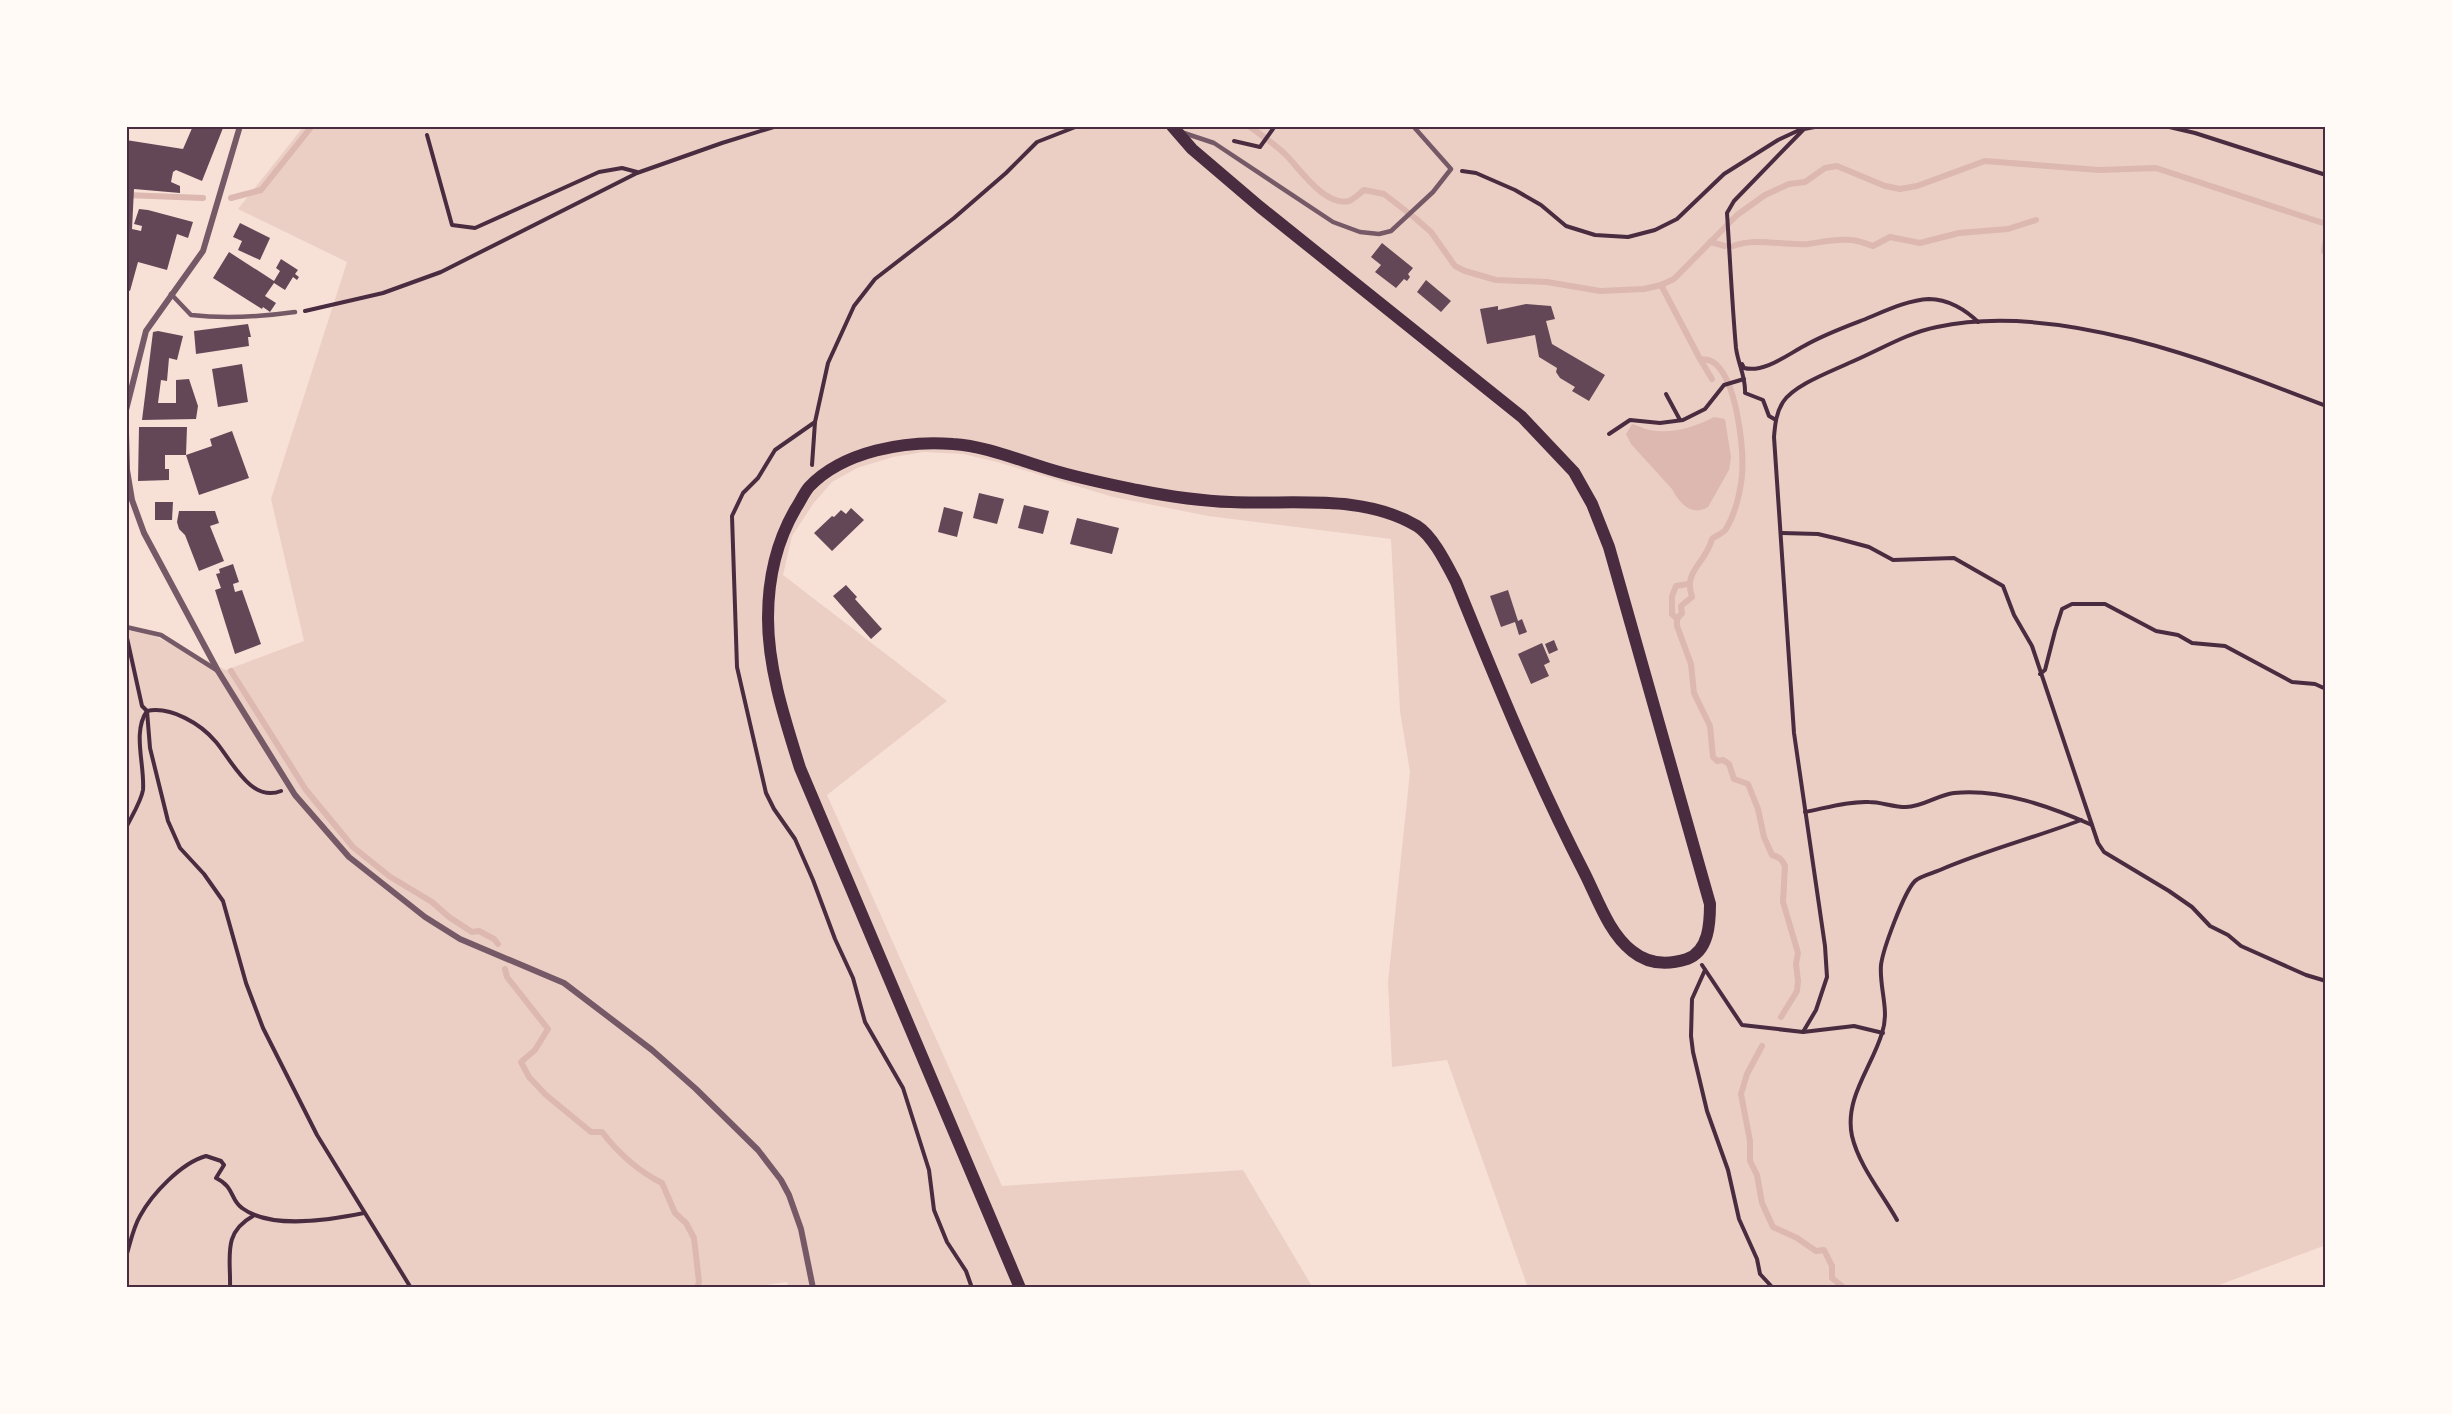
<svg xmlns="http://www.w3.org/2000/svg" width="2452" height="1414" font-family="'Zilla Slab',serif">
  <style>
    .green { fill: #ebcfc5 }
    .water { fill: #dcb8b0 }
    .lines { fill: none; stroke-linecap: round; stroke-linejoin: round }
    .stream { stroke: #dcb8b0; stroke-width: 6 }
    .building { fill: #644757 }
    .path { stroke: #4a2c40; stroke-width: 4 }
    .service { stroke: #755966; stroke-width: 4.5 }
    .minor { stroke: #755966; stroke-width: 6 }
    .secondary { stroke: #4a2c40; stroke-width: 12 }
    .neatline { fill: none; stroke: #4a2c40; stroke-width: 2 }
  </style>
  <rect width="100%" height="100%" fill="#f7e1d7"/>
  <!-- green -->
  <polygon class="green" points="304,126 2326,126 2326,1245 2211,1288 1528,1288 1447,1060 1392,1067 1388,982 1410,772 1400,711 1391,539 1208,516 1113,497 997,462 963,454 924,452 893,457 857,468 832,482 813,504 792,536 783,575 947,701 827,795 1002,1186 1243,1170 1313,1288 789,1288 787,1282 743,1288 126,1288 126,631 142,630 226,670 304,641 271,499 347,262 238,209"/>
  <!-- water -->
  <path class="water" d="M 1714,417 L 1725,419 L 1731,457 L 1729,470 L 1708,507 C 1692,517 1679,503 1672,489 L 1631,444 L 1626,434 L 1632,424 C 1637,425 1641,427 1645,429 C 1669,435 1693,428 1714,417 Z"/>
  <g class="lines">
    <!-- stream -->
    <g class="stream">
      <path d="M 1249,126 C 1261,135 1275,144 1286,155 C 1300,169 1325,207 1349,201 C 1354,199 1360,193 1364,190 L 1384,194 L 1415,218 L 1431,232 L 1455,266 L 1465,271 L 1496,280 L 1547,282 L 1600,291 L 1644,289 L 1661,285 L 1674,279 L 1737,215 L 1765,195 L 1789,184 L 1805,182 L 1825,168 L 1837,166 L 1885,186 L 1900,189 L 1917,186 L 1985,161 L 2099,170 L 2156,168 L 2326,224"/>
      <polyline points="126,195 203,198"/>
      <polyline points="231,198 261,190 312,126"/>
      <polyline points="2326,239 2324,251 2326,252"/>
      <polyline points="1710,242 1725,246"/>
      <path d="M 1733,246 C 1757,237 1783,246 1808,244 C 1822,242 1835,239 1850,240 C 1858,240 1866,244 1873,246 L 1890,237 L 1920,243 L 1959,233 L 2008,229 L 2036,220"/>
      <path d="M 1661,285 L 1700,359 C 1705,360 1709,359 1713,362 C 1737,378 1744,449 1742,476 C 1740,493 1735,514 1726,529 C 1723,534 1716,535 1712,539 C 1705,565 1683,570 1692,597 L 1681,606 L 1682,613 L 1677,619 L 1677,626 L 1691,664 L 1694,693 L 1710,726 L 1713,757 L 1717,761 L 1723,760 L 1729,764 L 1734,779 L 1748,784 L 1758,809 L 1764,837 L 1772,855 C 1779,857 1782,859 1785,866 L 1783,902 L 1798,953 L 1796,964 L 1798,981 L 1797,991 L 1781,1017"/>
      <polyline points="1700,359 1712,379"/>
      <polyline points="1677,619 1672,614 1672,596 1676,586 1688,584"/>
      <polyline points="231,671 306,790 353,847 389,876 432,902 449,917 472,932 479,931 494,939 498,944"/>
      <path d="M 505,969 L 507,977 L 548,1029 L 535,1050 L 521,1062 L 529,1077 L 546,1095 L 591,1132 L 602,1132 C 619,1154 638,1171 662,1183 L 675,1213 L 686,1223 L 694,1238 L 699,1282 L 697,1288"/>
      <polyline points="1762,1046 1747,1074 1741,1094 1750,1141 1750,1161 1757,1175 1762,1203 1773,1227 1797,1238 1816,1251 1824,1250 1832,1266 1832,1278 1844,1288"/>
    </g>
  </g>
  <!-- building -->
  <g class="building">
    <polygon points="193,126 223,128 202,181 176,170 173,172 171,182 180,186 180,193 134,189 132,229 141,231 142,226 134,224 139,209 148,210 193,222 188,238 177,234 167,270 138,262 130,291 126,289 126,140 183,149"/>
    <polygon points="240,223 270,238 260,260 238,250 242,241 233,237"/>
    <polygon points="1382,243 1413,268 1408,274 1410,277 1407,281 1404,279 1396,288 1375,272 1381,265 1371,257"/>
    <polygon points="229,252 274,281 280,271 276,268 281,259 298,270 295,274 299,277 297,280 293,277 285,290 274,283 265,296 276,303 270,312 263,307 262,309 213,278"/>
    <polygon points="1426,280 1451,301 1441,312 1417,292"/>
    <polygon points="1526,304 1551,306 1555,319 1546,321 1552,344 1605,375 1589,401 1572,391 1575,387 1560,378 1556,372 1557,368 1539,357 1535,335 1487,344 1480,309 1498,306 1498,310"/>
    <polygon points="248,324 251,337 248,337 249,346 196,354 194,331"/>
    <polygon points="158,331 183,336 177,360 169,358 167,381 161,380 158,403 176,403 176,380 189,379 198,406 196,419 142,420 153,332"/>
    <polygon points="242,364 248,402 218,407 212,369"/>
    <polygon points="139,427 187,427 186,455 212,446 210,439 232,431 249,478 199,495 186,455 165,455 165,469 169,469 169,480 138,481"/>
    <polygon points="979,493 1004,499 997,524 973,518"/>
    <polygon points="155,502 173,502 172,520 155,520"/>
    <polygon points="1024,505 1049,511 1043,534 1018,528"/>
    <polygon points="944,507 963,512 957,537 938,532"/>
    <polygon points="851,508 864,520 832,551 814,533 832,516 834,517 841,510 846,514"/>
    <polygon points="179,511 215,511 219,523 210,526 224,561 199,571 185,535 179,529 177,522"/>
    <polygon points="1077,518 1119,528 1112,554 1070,544"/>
    <polygon points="233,564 239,582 233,584 235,592 242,590 261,644 235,654 215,590 221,588 216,574 220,573 219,569"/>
    <polygon points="846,585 857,597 855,599 882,629 871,639 833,596"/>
    <polygon points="1508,590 1518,621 1522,619 1527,632 1519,635 1515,622 1501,627 1490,596"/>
    <polygon points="1554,640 1558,650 1549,654 1545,644"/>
    <polygon points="1542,643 1550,662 1544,665 1549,676 1531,684 1518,654"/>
  </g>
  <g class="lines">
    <!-- path -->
    <g class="path">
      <polyline points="2165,126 2195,133 2326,175"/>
      <polyline points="427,135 452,225 475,228 599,172 622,168 637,172"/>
      <polyline points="1234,141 1260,147 1275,126"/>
      <polyline points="1462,171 1476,173 1515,190 1541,205 1566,226 1595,235 1628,237 1655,230 1677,219 1724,174 1778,140 1808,126"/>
      <polyline points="305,311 383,293 441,272 637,173 722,143 777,126"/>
      <path d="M 1742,364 L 1744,368 C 1764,373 1787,355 1804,346 C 1823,335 1842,328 1863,320 C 1883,312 1907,300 1929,299 C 1948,299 1966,310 1978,322"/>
      <polyline points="1666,394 1680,420"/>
      <path d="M 1776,420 L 1769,416 L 1763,400 L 1745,393 C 1746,377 1738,364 1736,348 C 1732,303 1730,258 1727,213 L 1734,201 L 1804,129 L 1820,126"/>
      <polyline points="815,422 775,450 758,478 743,493 732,516 737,667 766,793 774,809 795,839 813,880 835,939 853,978 865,1022 903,1088 929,1170 934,1210 947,1242 966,1271 972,1288"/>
      <polyline points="1609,434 1630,420 1660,423 1683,420 1705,409 1724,385 1744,379"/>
      <polyline points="812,465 815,422 828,363 854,306 875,279 954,218 1006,173 1037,142 1078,126"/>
      <polyline points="1782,533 1818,534 1839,539 1869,547 1893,560 1954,558 2003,586 2014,615 2032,646 2098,843 2104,852 2169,891 2192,907 2210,926 2228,935 2241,946 2306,975 2326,981"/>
      <polyline points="127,638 142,706 147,711 150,748 168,821 180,848 204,874 223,901 246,983 263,1028 317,1135 411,1288"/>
      <polyline points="2040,674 2045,670 2055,631 2062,609 2072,604 2105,604 2156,631 2178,635 2192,643 2225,646 2292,682 2315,684 2326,689"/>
      <path d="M 1805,812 C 1826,808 1848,801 1869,802 C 1881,802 1893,807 1906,807 C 1923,807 1937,795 1954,793 C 2000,788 2051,807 2092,825"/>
      <path d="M 126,828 C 131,817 141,802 143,790 C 145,765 132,732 147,711 C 171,706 201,724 216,742 C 232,761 251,803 281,791"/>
      <path d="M 1702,965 L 1742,1025 L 1803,1032 L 1816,1010 L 1827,977 L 1825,946 L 1794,733 L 1774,437 C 1775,425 1776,413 1783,402 C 1794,385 1830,372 1849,363 C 1878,351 1906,333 1937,327 C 2059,301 2213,362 2326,406"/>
      <polyline points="1705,970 1692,999 1691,1036 1693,1052 1707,1111 1728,1170 1739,1219 1757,1259 1760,1274 1773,1288"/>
      <polyline points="1803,1032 1854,1026 1883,1033"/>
      <path d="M 1897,1220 C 1882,1193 1859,1166 1852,1136 C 1844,1098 1872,1067 1882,1033 C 1890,1010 1879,988 1881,965 C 1883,949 1904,892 1915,881 C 1920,876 1933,873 1940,870 C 1986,850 2034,838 2081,820"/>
      <path d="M 126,1257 C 130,1244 133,1228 140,1216 C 152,1194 181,1163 206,1156 L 221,1161 L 224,1165 L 216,1178 C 235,1187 230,1200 242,1208 C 271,1230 330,1220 364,1213"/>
      <path d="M 230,1288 C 231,1257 222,1233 253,1216"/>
    </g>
    <!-- service -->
    <g class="service">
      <polyline points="1181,132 1214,143 1333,222 1360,232 1379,234 1391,231 1433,192 1451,169 1413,126"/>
      <path d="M 171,294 L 191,315 C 226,319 259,317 295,312"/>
      <polyline points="126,627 161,635 218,671"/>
    </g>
    <!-- minor -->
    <g class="minor">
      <polyline points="126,410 146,331 203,251 240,126"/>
      <polyline points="126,433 127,470 132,500 144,533 218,671 295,795 349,857 425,917 460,939 564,983 652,1050 696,1089 758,1150 781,1180 789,1195 801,1229 813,1288"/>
    </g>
    <!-- secondary -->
    <path class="secondary" d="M 1020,1288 L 800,768 C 785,720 768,669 768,618 C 768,578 776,542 796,508 C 800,502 804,493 809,487 C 843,451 906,440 953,444 C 986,446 1018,460 1049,469 C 1078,478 1108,484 1137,490 C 1167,496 1200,501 1231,502 C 1291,505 1362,493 1417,526 C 1433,536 1447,565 1456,582 C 1496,681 1536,779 1585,874 C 1598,900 1609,933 1632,951 C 1649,965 1668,965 1687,959 C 1709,951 1710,923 1710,904 L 1609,547 L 1592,504 L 1574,472 L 1522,417 L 1260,207 L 1192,149 L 1172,126"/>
  </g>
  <!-- border -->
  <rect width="2452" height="1414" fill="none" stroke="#fffaf5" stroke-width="255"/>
  <rect x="128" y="128" width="2196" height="1158" class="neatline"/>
</svg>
